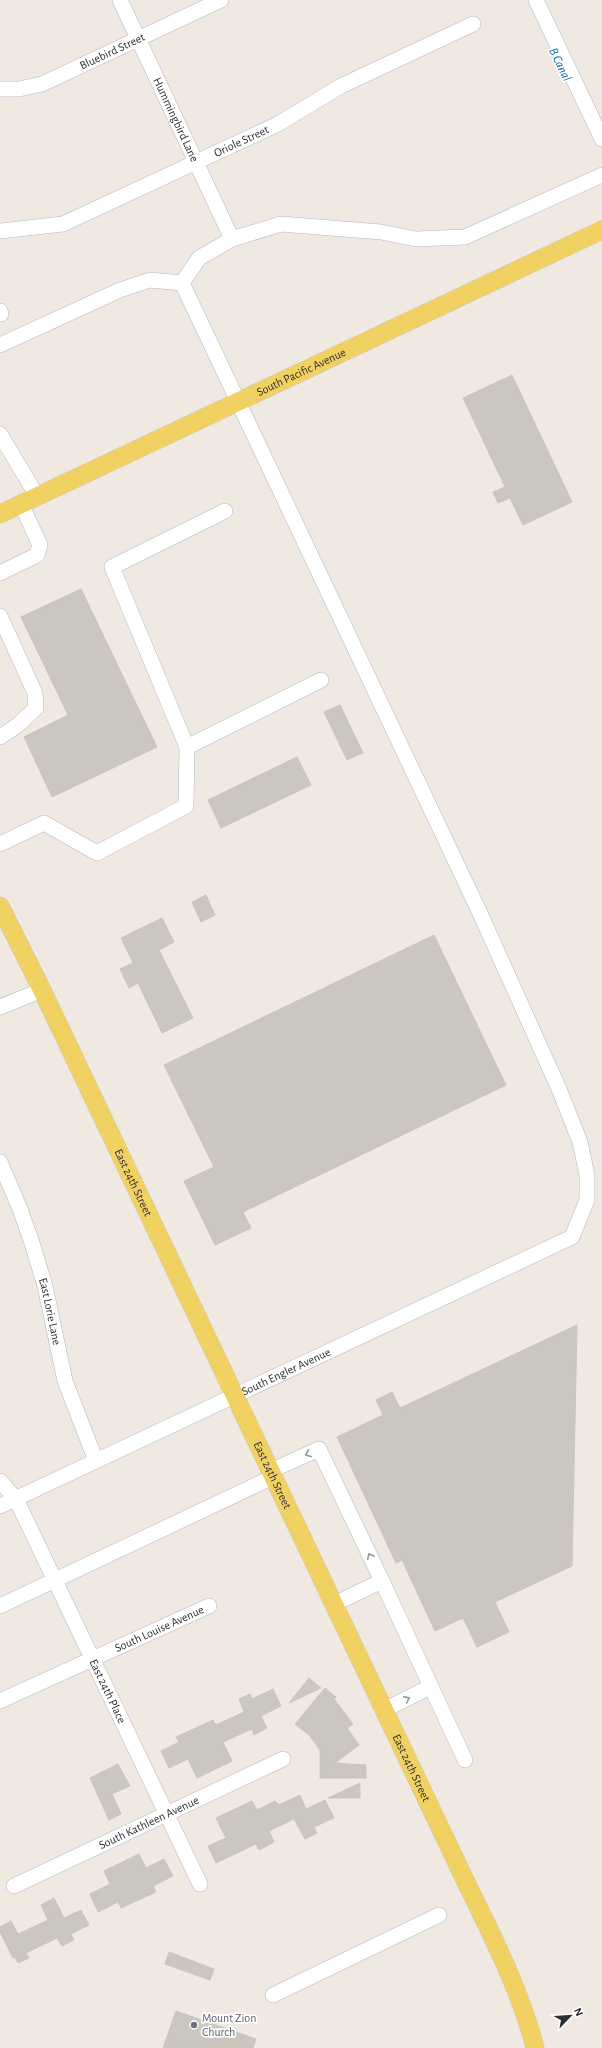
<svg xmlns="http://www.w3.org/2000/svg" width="602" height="2048" font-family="'Alegreya Sans',sans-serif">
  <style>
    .building { fill: #cbc7bf; stroke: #cbc5ba }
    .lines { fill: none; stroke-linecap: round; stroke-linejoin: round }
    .minor-casing { stroke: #b4b7c1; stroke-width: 16 }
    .major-casing { stroke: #c9c9c9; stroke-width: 19 }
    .minor { stroke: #fff; stroke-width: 15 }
    .major { stroke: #f2d163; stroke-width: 18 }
    .oneway { stroke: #969696 }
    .worship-dot { fill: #6b7280; stroke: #fff; stroke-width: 1.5 }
    .labels { text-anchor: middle; stroke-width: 3.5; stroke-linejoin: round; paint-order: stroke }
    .street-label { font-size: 12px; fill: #2e2e2e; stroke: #fff }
    .worship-label { font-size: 12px; fill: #5b616d; stroke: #fff; text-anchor: start }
    .water-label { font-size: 13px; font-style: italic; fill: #0d6fa3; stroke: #fff }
  </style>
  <rect width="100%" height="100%" fill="#efe9e1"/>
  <!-- building -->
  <g class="building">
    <polygon points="512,375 572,502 523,525 510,498 498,503 493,492 505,487 463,398"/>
    <polygon points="81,589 157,747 52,797 24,737 68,715 21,617"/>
    <polygon points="340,705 363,753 347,760 324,712"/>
    <polygon points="297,757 311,785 221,828 208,800"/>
    <polygon points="206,895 215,915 201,922 192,902"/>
    <polygon points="162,918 174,942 159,950 193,1018 162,1033 138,983 129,988 120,969 133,963 121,938"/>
    <polygon points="434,935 506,1085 243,1212 251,1228 215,1245 184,1181 214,1167 164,1065"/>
    <polygon points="577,1325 572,1566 495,1602 509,1632 477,1647 463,1618 435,1631 402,1560 396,1563 337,1437 383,1415 376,1400 392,1392 400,1408"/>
    <polygon points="309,1678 321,1688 289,1703"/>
    <polygon points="325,1688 336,1697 334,1699 353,1724 347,1728 359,1745 335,1763 366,1765 366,1778 320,1778 320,1750 309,1735 295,1724"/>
    <polygon points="273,1689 281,1706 261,1716 267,1728 254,1735 252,1729 223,1742 232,1761 197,1778 188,1759 169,1768 161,1751 179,1742 176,1737 213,1720 216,1725 244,1712 239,1699 250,1694 252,1699"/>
    <polygon points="118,1764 130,1786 112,1794 121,1814 109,1820 90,1778"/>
    <polygon points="360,1783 360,1798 328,1798"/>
    <polygon points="300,1795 306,1809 325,1800 334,1818 314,1827 317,1833 305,1839 294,1819 269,1831 274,1842 259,1850 256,1844 216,1863 208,1846 226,1838 216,1818 252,1801 257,1810 275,1801 279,1805"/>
    <polygon points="139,1854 146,1868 164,1859 173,1876 153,1886 156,1892 121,1908 118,1902 98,1912 90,1894 110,1884 104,1871"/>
    <polygon points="54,1898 64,1918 81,1910 89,1925 71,1934 74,1940 62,1946 57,1938 26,1953 29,1958 18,1963 15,1957 13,1958 0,1932 0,1927 11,1921 18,1934 48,1920 41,1905"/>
    <polygon points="169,1952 214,1969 210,1980 165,1964"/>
    <polygon points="176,2011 256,2039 253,2048 163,2048"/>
  </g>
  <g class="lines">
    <!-- minor casing -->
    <g class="minor-casing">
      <g id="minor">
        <path id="s1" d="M 120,0 L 232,239"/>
        <polyline points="536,0 602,139"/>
        <path id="s2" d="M 0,89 L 19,89 L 42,84 L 221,0"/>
        <path id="s3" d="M 0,231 L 63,224 L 278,124 L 341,86 L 473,24"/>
        <polyline points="182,283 199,258 232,239 281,224 381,232 416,239 465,237 602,175"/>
        <polyline points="0,311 1,314"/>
        <polyline points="0,345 120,290 150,280 182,283"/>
        <polyline points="0,434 37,496"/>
        <polyline points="0,573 37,555 40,545 21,504"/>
        <polyline points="0,616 35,693 36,708 18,725 0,737"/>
        <polyline points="187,747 112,567 225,511"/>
        <polyline points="0,844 44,823 97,853 186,806 187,747 321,680"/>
        <polyline points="0,1007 42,990"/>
        <path id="s4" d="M 0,1162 L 20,1209 L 32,1243 L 45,1286 L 65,1381 L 96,1461"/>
        <polyline points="270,1471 319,1449 382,1581 334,1604"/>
        <path id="s5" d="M 0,1481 L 16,1499 L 200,1884"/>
        <path id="s6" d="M 0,1506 L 572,1237 L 587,1200 L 587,1175 L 580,1142 L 559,1089 L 479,911 L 182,283"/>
        <polyline points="382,1581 465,1760"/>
        <polyline points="0,1606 273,1477"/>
        <path id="s7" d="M 0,1701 L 209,1606"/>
        <polyline points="384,1710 430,1687"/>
        <path id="s8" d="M 14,1886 L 283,1759"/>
        <polyline points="273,1995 439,1915"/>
      </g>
    </g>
    <!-- major casing -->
    <g class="major-casing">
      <g id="major">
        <path id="s9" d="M 0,514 L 602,230"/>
        <path id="s10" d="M 0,906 L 42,990 L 454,1857 C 483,1919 518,1981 535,2048"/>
      </g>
    </g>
    <!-- minor -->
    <use href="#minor" class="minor"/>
    <!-- major -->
    <use href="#major" class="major"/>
  </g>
  <!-- one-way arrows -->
  <defs><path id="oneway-chevron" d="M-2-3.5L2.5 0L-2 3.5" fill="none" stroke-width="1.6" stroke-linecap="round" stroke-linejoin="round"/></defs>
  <g class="oneway">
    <use href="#oneway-chevron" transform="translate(308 1454) rotate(157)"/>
    <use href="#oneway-chevron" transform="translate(370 1556) rotate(-116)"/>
    <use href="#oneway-chevron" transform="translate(407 1699) rotate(-26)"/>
  </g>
  <!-- markers -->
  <circle class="worship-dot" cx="194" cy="2025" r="4"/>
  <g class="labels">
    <!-- street labels -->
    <g class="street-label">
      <text dy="4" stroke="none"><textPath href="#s2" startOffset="120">Bluebird Street</textPath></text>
      <text dy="4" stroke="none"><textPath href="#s1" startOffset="132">Hummingbird Lane</textPath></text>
      <text dy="4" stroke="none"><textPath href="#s3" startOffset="260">Oriole Street</textPath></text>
      <text dy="4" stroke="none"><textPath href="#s9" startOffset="333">South Pacific Avenue</textPath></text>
      <text dy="4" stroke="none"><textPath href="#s10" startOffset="307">East 24th Street</textPath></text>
      <text dy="4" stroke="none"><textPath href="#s4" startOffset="158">East Lorie Lane</textPath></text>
      <text dy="4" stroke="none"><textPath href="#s6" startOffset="316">South Engler Avenue</textPath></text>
      <text dy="4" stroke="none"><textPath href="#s10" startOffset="631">East 24th Street</textPath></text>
      <text dy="4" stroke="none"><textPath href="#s7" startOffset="175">South Louise Avenue</textPath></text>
      <text dy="4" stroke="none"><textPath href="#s5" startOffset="237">East 24th Place</textPath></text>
      <text dy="4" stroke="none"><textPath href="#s10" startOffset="955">East 24th Street</textPath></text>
      <text dy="4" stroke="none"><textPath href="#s8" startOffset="149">South Kathleen Avenue</textPath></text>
    </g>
    <!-- worship labels -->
    <g class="worship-label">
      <text x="202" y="2022">Mount Zion<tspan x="202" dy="14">Church</tspan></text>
    </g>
    <!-- water labels -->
    <g class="water-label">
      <text transform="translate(561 64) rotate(64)" y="5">B Canal</text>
    </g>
  </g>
  <!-- north arrow -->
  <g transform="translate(570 2016) rotate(65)" stroke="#ffffff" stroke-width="3" paint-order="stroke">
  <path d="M0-3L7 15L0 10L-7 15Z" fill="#2e2e2e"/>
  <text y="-6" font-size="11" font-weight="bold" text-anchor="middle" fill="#2e2e2e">N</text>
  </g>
</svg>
